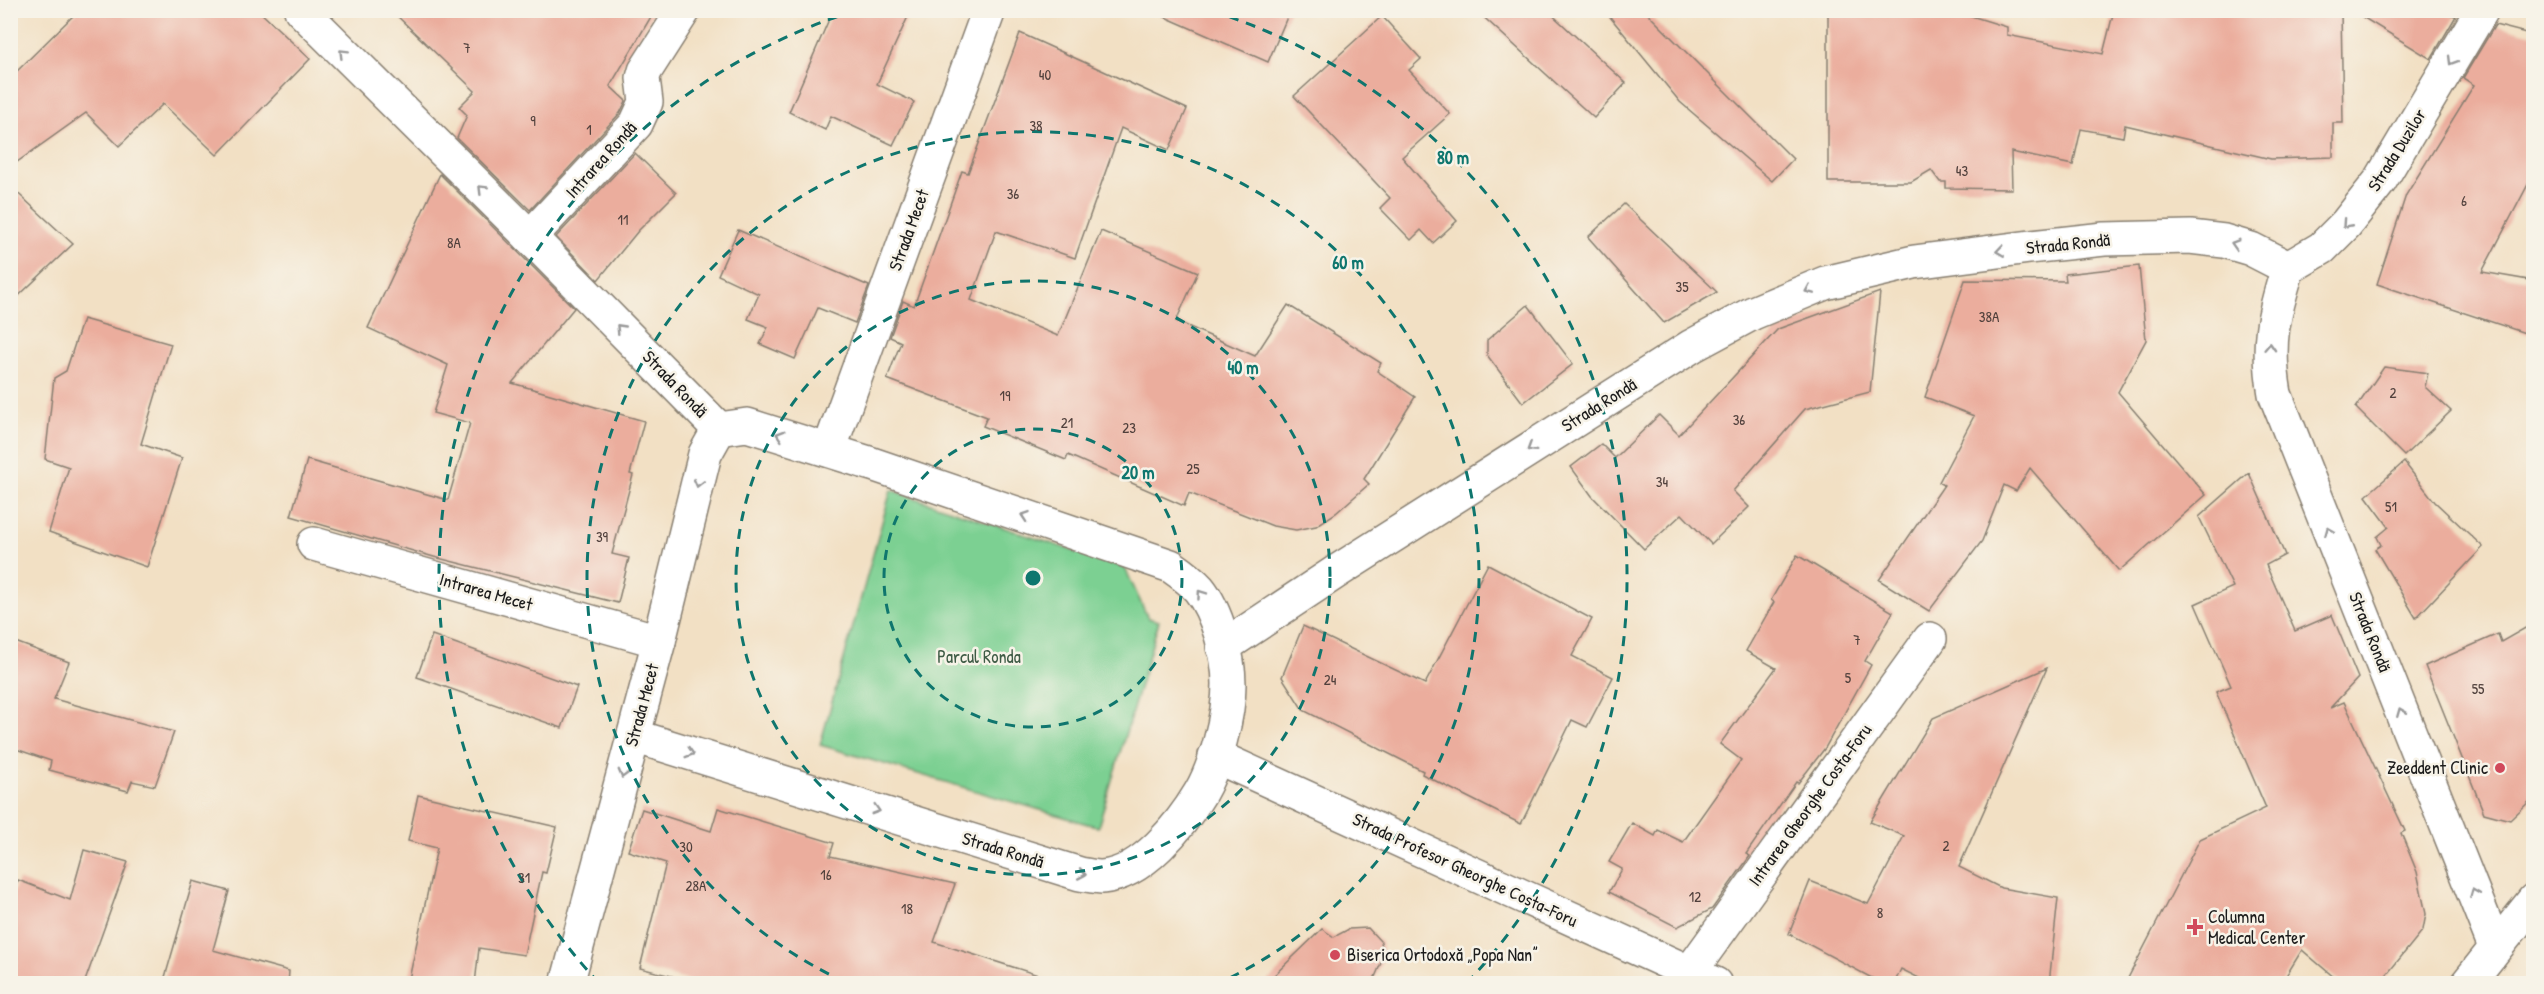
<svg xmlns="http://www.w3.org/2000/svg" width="2544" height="994" font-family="'Patrick Hand',sans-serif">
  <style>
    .green { fill: #7cd092; stroke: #4c7657; stroke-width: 1.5 }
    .building { fill: #ebad9d }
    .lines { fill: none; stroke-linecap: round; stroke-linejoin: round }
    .minor-casing { stroke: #877e70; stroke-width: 36 }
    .minor { stroke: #fff; stroke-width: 33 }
    .oneway { stroke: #999 }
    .ring { fill: none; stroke: #0f766e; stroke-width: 3; stroke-dasharray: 10 8 }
    .poi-dot { fill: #d1495b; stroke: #f7f3e8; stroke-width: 2 }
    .labels { text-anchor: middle; stroke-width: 5; stroke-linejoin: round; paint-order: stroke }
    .number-label { font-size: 15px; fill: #50403c }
    .street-label { font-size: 18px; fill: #1c1c1c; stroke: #f7f3e8 }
    .park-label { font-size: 18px; fill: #3e5b45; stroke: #f7f3e8 }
    .poi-label { font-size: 18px; fill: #1c1c1c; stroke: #f7f3e8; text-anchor: start }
    .centre { fill: #0f766e; stroke: #f7f3e8; stroke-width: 3 }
    .ring-label { font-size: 18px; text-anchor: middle; font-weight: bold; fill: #0f766e; stroke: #f7f3e8; stroke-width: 5; stroke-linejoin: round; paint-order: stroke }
  </style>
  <rect width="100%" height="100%" fill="#f7f3e8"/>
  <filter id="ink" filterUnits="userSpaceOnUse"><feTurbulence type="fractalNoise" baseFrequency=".0167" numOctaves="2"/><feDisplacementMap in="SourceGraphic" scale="12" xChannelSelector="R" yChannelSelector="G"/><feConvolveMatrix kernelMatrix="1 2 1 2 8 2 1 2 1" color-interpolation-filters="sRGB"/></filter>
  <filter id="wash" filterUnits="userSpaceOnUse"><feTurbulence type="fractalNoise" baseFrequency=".008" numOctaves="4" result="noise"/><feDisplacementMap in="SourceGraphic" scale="24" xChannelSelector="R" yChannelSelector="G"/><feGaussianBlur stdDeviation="1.35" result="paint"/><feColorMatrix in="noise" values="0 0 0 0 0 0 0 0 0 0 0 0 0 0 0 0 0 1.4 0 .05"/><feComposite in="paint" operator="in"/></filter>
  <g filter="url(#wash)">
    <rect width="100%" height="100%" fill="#f2e0c4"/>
    <!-- green -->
    <polygon class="green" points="891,490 1125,568 1148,618 1159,621 1098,827 820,745"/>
    <g id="blocks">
      <!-- building -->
      <g class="building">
        <polygon points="79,10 258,10 310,59 217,155 163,104 119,146 86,113 10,167 10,78"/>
        <polygon points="391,10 655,10 610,86 626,101 620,113 530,210 457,138 467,115 459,107 475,91"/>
        <polygon points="833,10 911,10 877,84 914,102 893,145 831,116 825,130 789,112"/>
        <polygon points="1149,10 1290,10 1268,62"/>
        <polygon points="1476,10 1547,10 1626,83 1594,118"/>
        <polygon points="1608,10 1644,10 1793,159 1772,181 1680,102 1606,12"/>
        <polygon points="1828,10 1952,10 2007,27 2007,35 2103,54 2114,10 2341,10 2343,123 2333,123 2333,157 2271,159 2125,125 2123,137 2081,129 2073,165 2011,152 2012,189 1946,188 1946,182 1940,182 1931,170 1911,182 1828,182"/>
        <polygon points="2351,10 2432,10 2456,16 2431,59"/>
        <polygon points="1382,16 1421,59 1409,70 1450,114 1402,157 1457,221 1433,243 1421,230 1411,240 1380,208 1390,198 1294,96"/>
        <polygon points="2495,25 2534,35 2534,173 2482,272 2534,281 2534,336 2377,284 2406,195 2474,85 2463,78"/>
        <polygon points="1020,33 1187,109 1169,150 1121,128 1075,258 996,231 971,300 1058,336 1101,231 1198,272 1176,321 1255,356 1288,305 1381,363 1377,371 1415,397 1364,479 1369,484 1336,513 1316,526 1296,530 1273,526 1189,493 1184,506 1068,455 1066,460 983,426 987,417 887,379 901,342 890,337 903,301 914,306 962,171 968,173"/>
        <polygon points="635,153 676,193 638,231 598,280 556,237"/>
        <polygon points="440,174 574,308 512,383 644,421 630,474 633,475 612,554 629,558 618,603 434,557 291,516 307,460 448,500 470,423 433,413 448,365 368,328"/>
        <polygon points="10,186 73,244 10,304"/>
        <polygon points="1624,204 1717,292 1664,323 1588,237"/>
        <polygon points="738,230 869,286 855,323 818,308 795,359 760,344 768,327 748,319 759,294 718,275"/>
        <polygon points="2139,266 2146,340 2118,392 2206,495 2119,571 2030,468 2016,491 2004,485 1982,541 1929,611 1879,580 1944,485 1939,482 1974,416 1925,397 1965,280 2066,281 2065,274"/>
        <polygon points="1880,292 1870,392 1805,409 1733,491 1749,507 1711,544 1682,514 1644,549 1592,496 1571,467 1601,444 1615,458 1659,415 1679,435 1778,329"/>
        <polygon points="1528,305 1573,364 1523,403 1487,355 1487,340"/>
        <polygon points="83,319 171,344 141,444 182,458 147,567 49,532 69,467 45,459 54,378 66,371"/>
        <polygon points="2384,367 2428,373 2425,387 2451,411 2404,456 2356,408"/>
        <polygon points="2404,462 2435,502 2483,547 2416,618 2375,549 2381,545 2377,537 2389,527 2366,496"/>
        <polygon points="2249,473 2285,555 2266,565 2295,631 2332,615 2358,678 2330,708 2344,702 2405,831 2401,833 2417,872 2426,914 2423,930 2379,984 2342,984 2302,950 2281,984 2125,984 2200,839 2266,808 2216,692 2231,686 2195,604 2233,587 2199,517"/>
        <polygon points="1797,555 1893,612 1865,661 1871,665 1825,748 1798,783 1796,782 1746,854 1750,856 1712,909 1677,927 1609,892 1622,869 1609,862 1632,823 1655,836 1658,830 1683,842 1741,760 1720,744 1776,668 1746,651 1774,602 1771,600"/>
        <polygon points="1488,564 1592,619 1572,656 1613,677 1587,727 1572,720 1521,824 1422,774 1423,771 1303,710 1282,677 1303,626 1425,684"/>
        <polygon points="2534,623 2534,797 2510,820 2484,813 2425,666 2498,634 2501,642"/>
        <polygon points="432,635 577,687 562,728 417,677"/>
        <polygon points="10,640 69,662 54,699 174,732 155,786 132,781 128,791 49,770 51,761 10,747"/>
        <polygon points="2047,668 1959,867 2001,888 2058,898 2049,984 1931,984 1901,969 1894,984 1883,984 1789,934 1810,881 1868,904 1904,836 1870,822 1933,718"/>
        <polygon points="418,795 557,827 546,873 542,872 524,955 479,948 475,984 408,984 437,848 408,841"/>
        <polygon points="718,808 834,843 830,856 955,884 934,942 1038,975 1037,984 702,984 640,968 666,863 628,851 642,809 711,831"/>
        <polygon points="84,850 128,862 84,984 10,984 10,901 18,880 70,900"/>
        <polygon points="193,881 229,891 213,950 289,971 288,984 163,984"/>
        <polygon points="1368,928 1381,942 1384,956 1372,984 1265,984 1322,929 1334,937 1349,929"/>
      </g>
    </g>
  </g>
  <g filter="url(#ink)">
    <use href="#blocks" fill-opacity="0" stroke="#877e70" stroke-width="1.5"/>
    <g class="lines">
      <!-- minor casing -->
      <g class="minor-casing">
        <g id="minor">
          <polyline points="301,10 530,237 719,429"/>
          <polyline points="530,237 636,124 646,102 643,78 645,71 684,10"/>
          <path d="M 2288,268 C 2273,316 2266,343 2275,394 L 2495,947"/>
          <polyline points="2288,268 2322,248 2346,224 2380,181 2482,10"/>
          <polyline points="829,450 989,10"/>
          <polyline points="314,544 659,641"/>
          <polyline points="1223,647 1336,572 1692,346 1753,313 1825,283 1914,262 2030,247 2104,239 2190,237 2224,241 2251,249 2288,268"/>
          <path d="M 634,736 L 1080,874 C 1087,875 1095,877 1102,877 C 1142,874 1181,825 1200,793 C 1216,766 1229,715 1229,684 C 1229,656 1217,611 1199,589 C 1191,580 1181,573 1171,566 L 872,464 L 747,425 L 719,429"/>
          <polyline points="1215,756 1715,984"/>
          <polyline points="1690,972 1930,639"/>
          <polyline points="567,984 659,641 705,454 719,429"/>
          <polyline points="2467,984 2534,900"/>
        </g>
      </g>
      <!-- minor -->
      <use href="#minor" class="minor"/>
    </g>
    <!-- one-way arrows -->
    <defs><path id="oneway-chevron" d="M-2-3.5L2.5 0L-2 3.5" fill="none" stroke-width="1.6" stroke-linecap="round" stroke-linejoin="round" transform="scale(1.5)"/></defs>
    <g class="oneway">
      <use href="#oneway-chevron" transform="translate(343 53) rotate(-135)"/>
      <use href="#oneway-chevron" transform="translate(2452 61) rotate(121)"/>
      <use href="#oneway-chevron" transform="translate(482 189) rotate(-135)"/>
      <use href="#oneway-chevron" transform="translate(2346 224) rotate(132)"/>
      <use href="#oneway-chevron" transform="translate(2235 244) rotate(-163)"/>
      <use href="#oneway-chevron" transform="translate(2000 251) rotate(172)"/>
      <use href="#oneway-chevron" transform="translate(1809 290) rotate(157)"/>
      <use href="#oneway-chevron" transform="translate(620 328) rotate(-134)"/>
      <use href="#oneway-chevron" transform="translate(2270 347) rotate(-87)"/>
      <use href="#oneway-chevron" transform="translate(780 435) rotate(-163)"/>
      <use href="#oneway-chevron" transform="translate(1531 448) rotate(148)"/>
      <use href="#oneway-chevron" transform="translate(698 483) rotate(104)"/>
      <use href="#oneway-chevron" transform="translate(1025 516) rotate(-161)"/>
      <use href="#oneway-chevron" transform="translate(2329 531) rotate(-112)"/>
      <use href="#oneway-chevron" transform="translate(1201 594) rotate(-125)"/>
      <use href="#oneway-chevron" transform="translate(2401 712) rotate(-112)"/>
      <use href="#oneway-chevron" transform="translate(690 753) rotate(17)"/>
      <use href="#oneway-chevron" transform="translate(623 774) rotate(105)"/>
      <use href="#oneway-chevron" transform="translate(876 810) rotate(17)"/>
      <use href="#oneway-chevron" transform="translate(1082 874) rotate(11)"/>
      <use href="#oneway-chevron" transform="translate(2474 893) rotate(-112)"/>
    </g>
  </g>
  <!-- distance rings -->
  <g class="ring">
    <circle cx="1033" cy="578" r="149"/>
    <circle cx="1033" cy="578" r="297"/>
    <path d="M845 982A446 446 0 1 1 1221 982"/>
    <path d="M599 983A594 594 0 0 1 854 11M1212 11A594 594 0 0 1 1467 983"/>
  </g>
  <!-- markers -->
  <g class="poi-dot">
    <circle cx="2500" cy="768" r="6"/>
    <path d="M2192 918h6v6h6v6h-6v6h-6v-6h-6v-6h6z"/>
    <circle cx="1335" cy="955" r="6"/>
  </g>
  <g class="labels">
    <!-- number labels -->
    <g class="number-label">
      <text x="467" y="53">7</text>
      <text x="1045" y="80">40</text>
      <text x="533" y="126">9</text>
      <text x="1036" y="131">38</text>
      <text x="589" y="135">1</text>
      <text x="1962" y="176">43</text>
      <text x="1013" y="199">36</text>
      <text x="2464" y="206">6</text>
      <text x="623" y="225">11</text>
      <text x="454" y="248">8A</text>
      <text x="1682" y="292">35</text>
      <text x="1989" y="322">38A</text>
      <text x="2393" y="398">2</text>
      <text x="1005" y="401">19</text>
      <text x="1739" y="425">36</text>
      <text x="1067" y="428">21</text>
      <text x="1129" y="433">23</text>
      <text x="1193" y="474">25</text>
      <text x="1662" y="487">34</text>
      <text x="2391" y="512">51</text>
      <text x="602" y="542">39</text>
      <text x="1857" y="645">7</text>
      <text x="1848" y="683">5</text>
      <text x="1330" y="685">24</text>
      <text x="2478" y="694">55</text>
      <text x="1946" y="851">2</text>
      <text x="686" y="852">30</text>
      <text x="826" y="880">16</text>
      <text x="524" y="883">31</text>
      <text x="696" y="891">28A</text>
      <text x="1695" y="902">12</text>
      <text x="907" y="914">18</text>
      <text x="1880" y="918">8</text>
    </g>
    <!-- street labels -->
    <g class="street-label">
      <text transform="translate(2397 150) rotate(-58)" y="6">Strada Duzilor</text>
      <text transform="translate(601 160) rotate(-48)" y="6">Intrarea Rondă</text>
      <text transform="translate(909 230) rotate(-70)" y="6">Strada Mecet</text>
      <text transform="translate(2068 244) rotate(-6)" y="6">Strada Rondă</text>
      <text transform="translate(675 384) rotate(46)" y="6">Strada Rondă</text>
      <text transform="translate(1599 405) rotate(-32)" y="6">Strada Rondă</text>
      <text transform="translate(486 592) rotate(16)" y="6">Intrarea Mecet</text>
      <text transform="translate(2370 632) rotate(68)" y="6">Strada Rondă</text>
      <text transform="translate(642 705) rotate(-75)" y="6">Strada Mecet</text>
      <text transform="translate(1810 805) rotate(-54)" y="6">Intrarea Gheorghe Costa-Foru</text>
      <text transform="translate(1003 850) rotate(17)" y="6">Strada Rondă</text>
      <text transform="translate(1465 870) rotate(25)" y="6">Strada Profesor Gheorghe Costa-Foru</text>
    </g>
    <!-- park labels -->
    <g class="park-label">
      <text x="979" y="663">Parcul Ronda</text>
    </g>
    <!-- poi labels -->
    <g class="poi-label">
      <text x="2488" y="774" text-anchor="end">Zeeddent Clinic</text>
      <text x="2208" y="923">Columna<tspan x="2208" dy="21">Medical Center</tspan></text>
      <text x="1347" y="961">Biserica Ortodoxă „Popa Nan”</text>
    </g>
  </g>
  <circle cx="1033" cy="578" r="9" class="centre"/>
  <g class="ring-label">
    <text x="1453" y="164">80 m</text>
    <text x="1348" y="269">60 m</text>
    <text x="1243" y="374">40 m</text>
    <text x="1138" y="479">20 m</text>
  </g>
  <!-- margin -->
  <rect width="2544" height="994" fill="none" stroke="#f7f3e8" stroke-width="36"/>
</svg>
